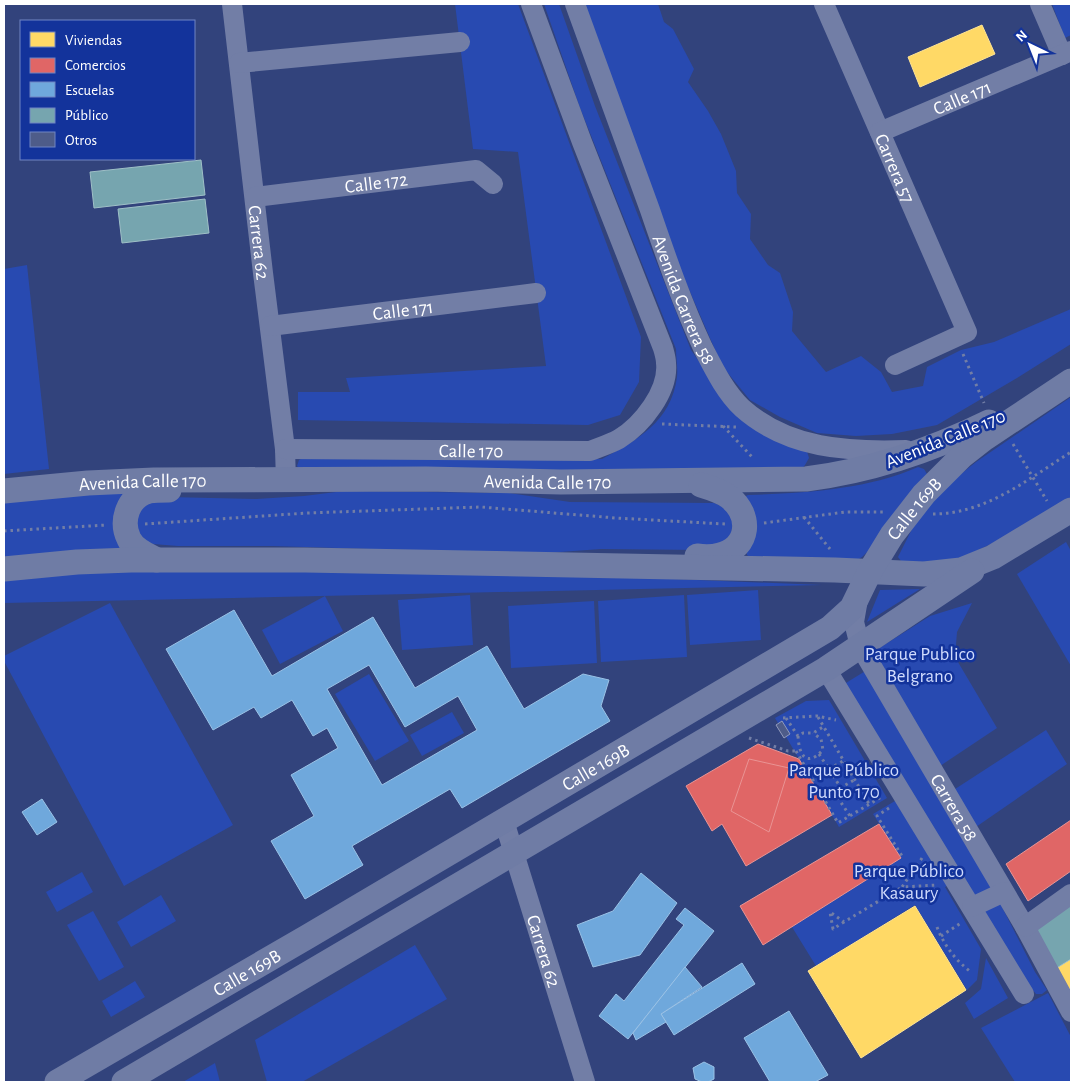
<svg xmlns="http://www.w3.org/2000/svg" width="1075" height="1086" font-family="'Alegreya Sans',sans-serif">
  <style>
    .green { fill: #284ab1 }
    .homes { fill: #ffd966; stroke: #ffe494 }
    .shops { fill: #e06666; stroke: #e99494 }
    .schools { fill: #6fa8dc; stroke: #9ac2e6; fill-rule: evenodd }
    .public { fill: #76a5af; stroke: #9fc0c7 }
    .building { fill: #4e5c89; stroke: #919abb }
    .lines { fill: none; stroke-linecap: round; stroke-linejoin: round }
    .path { stroke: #727ea6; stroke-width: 3; stroke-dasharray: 2.5 4; stroke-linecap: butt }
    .minor { stroke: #727ea6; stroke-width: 20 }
    .major { stroke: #6f7ca5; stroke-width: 25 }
    .labels { text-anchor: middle; stroke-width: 5; stroke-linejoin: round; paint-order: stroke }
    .street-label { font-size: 19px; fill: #fff; stroke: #13339b }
    .park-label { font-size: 19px; fill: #d0dbfd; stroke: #13339b }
  </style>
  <rect width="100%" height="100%" fill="#32437c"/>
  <!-- green -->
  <g class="green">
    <polygon points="455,4 518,4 641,337 639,382 620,415 588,425 298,420 298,392 350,392 346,378 546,366 518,152 473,149"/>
    <path d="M 544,4 L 559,4 L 595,106 L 691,350 L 721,393 L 806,448 L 809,458 L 805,465 L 800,471 L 302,471 L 297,466 L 299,460 L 304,457 L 602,459 C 637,440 671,422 677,377 C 678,368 676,358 676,349 L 580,108 Z"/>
    <polygon points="585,4 658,4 664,22 673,29 694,69 688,82 708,111 721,134 736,171 737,193 751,214 750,239 768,265 780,273 793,312 792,331 826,372 861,356 881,372 892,392 923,386 927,367 961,350 994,342 1071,309 1071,344 1017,378 937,425 892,434 856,436 817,433 780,417 750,400 722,366 681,271"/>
    <polygon points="1052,4 1071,4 1071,35 1065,38"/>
    <polygon points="27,265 49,469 4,474 4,269"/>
    <polygon points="1071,397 1071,501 1026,527 964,557 932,563 901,561 898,557 916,521 942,489 976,462"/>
    <path d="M 918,467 L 924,469 L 927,474 L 888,532 L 862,557 L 857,560 L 750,557 L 747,555 L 744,497 L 748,495 C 804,493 866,490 918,467 Z"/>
    <polygon points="344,491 509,493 570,502 714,503 724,507 733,517 731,539 702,550 601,549 532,554 272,546 178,546 153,544 144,540 137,533 134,514 140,504 167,497 256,499 304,496"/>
    <polygon points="123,492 125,548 4,562 4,500"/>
    <polygon points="1066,542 1071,551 1071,666 1017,574"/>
    <polygon points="30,571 500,572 822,585 4,603 4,574"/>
    <polygon points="920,589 867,622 880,590"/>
    <polygon points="758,590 761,640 690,645 687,595"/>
    <polygon points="470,595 473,645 402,650 398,600"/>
    <polygon points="684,595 687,657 601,662 598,601"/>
    <polygon points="325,596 343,631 280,664 262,630"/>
    <polygon points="594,601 597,663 511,668 508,606"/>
    <polygon points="110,603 233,825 124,886 4,661 4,656"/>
    <polygon points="972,603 957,632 955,657 997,728 940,766 873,652 930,616"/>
    <polygon points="867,670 993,888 975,899 841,686"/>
    <polygon points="369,674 409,741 375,761 335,694"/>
    <polygon points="829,700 887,798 839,827 775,718 806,701"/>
    <polygon points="452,712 464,733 422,756 410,735"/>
    <polygon points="1046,730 1067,764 973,829 952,791"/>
    <polygon points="900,798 956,881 945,887 981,949 977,980 967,990 915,905 816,966 792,927 901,858 873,814"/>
    <polygon points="82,872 93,892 57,912 46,892"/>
    <polygon points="161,895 176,921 131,947 117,922"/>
    <polygon points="999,901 1035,972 1047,990 1042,994 1036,994 1026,982 984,910"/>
    <polygon points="93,911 124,967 99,981 67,925"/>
    <polygon points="415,945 447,999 302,1082 267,1082 255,1040"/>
    <polygon points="986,958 1008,998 974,1019 965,1003 981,989"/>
    <polygon points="135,981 145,997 111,1017 102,1001"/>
    <polygon points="1048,993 1071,1037 1071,1082 1015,1082 981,1028"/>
    <polygon points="215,1063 220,1082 183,1082"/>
  </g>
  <!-- homes -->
  <g class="homes">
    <polygon points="982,25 995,54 920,87 908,57"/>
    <polygon points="915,906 966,990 861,1058 808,971"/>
    <polygon points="1071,959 1071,988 1067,990 1055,969"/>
  </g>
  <!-- shops -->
  <g class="shops">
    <polygon points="758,744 799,759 832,815 746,866 722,824 712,831 686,786"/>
    <polygon points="749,759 789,768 769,832 731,811"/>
    <polygon points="1071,820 1071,871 1028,901 1006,864"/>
    <polygon points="879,824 901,858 763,945 740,906"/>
  </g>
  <!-- schools -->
  <g class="schools">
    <path d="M 234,610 L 272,676 L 373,617 L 415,688 L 487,646 L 524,709 L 583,674 L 609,680 L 601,706 L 610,721 L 462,808 L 450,789 L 352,846 L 363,865 L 305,899 L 271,841 L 314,816 L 291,775 L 338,748 L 327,728 L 313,736 L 292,700 L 261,718 L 254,707 L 213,730 L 166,649 ZM 369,665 L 405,727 L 458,696 L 477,730 L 382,785 L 327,689 Z"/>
    <polygon points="42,799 57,822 37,835 22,812"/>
    <polygon points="641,873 677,903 640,955 593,967 577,925 613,911"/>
    <polygon points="685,908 714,931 628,1039 599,1016 616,994 624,1001 684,925 676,919"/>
    <polygon points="742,963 755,984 674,1035 661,1014"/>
    <polygon points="685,967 702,987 661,1014 666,1022 636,1040 633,1033"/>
    <polygon points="789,1011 828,1075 815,1082 770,1082 744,1038"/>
    <polygon points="704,1062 714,1067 714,1079 708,1082 702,1082 695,1079 693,1068"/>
  </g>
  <!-- public -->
  <g class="public">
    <polygon points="201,160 205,195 94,208 90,172"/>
    <polygon points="205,199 209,233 122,243 118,209"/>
    <polygon points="1071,904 1071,959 1055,969 1032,931"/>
  </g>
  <!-- building -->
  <polygon class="building" points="782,721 790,734 784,738 776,725"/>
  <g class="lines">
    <!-- path -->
    <g class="path">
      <polyline points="963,354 984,403"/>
      <polyline points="662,424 736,427"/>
      <polyline points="723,426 754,459"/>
      <polyline points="1013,444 1047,501"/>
      <path d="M 933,514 C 986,514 1028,479 1071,452"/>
      <polyline points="804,517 830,549"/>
      <polyline points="764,523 845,512 884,512"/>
      <polyline points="145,524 307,513 481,507 616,518 725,524"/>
      <polyline points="4,531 106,525"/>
      <polyline points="818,717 869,804"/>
      <polyline points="783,718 817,716 836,720"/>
      <polyline points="786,718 798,736 803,733 813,733 823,727"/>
      <path d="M 798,736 C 799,755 806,768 823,750 L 821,739 L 813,733"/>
      <polyline points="749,738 788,751 796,751"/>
      <polyline points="796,751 838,823 883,796"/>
      <polyline points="819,754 841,788"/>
      <polyline points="829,769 843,761"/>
      <polyline points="834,792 850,816"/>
      <polyline points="823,798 854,780"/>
      <polyline points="889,808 877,816 902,856"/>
      <polyline points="922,858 902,887 937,885"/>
      <polyline points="844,922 833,929 830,912 844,922 902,887"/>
      <path d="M 937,927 C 944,945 955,960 971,972"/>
      <polyline points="941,936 961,923"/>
    </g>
    <!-- minor -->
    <g class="minor">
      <path id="s1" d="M 232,4 L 263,273 L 285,449 L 286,481"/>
      <path id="s2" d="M 575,4 C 600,73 625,141 650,210 C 666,257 682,303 703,348 C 714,369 725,392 742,408 C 788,449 848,452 906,450"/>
      <path id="s3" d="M 824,4 L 967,332 L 895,365"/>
      <polyline points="1040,4 1062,55"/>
      <polyline points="239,63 460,42"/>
      <path id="s4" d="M 880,132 L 1071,51"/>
      <path id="s5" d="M 255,197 L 476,170 L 493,184"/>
      <path id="s6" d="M 270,326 L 536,293"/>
      <path id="s7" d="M 285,449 L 590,451 C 600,447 610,444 619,439 C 642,425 669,391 666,363 C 666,358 664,352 663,348 L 582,142 L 531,4"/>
      <path id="s8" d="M 858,599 L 854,622 L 860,646 L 1025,927 L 1071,1012"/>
      <polyline points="826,669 1024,994"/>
      <path id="s9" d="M 504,821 L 585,1082"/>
      <polyline points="972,907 1004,892"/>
      <polyline points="1025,927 1071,894"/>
    </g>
    <!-- major -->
    <g class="major">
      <path id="s10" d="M 4,491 L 88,483 L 154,480 L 426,479 L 561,482 L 806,479 C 870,471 932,450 989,422"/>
      <path d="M 697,556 C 705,557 713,557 720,555 C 750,547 752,515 729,497 C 721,491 711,488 701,485"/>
      <path d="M 157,560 C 147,555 134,550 129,539 C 120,521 128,496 149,491 C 155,490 163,490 169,490"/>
      <polyline points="4,569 77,562 131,560 305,560 835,570 924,574 961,570 993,557 1071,510"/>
      <path id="s11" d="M 57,1082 L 307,937 L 830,628 L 852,608 L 870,571 L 892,535 L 924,494 L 962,456 L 985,438 L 1071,381"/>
      <polyline points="124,1082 826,669 972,571"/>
    </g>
  </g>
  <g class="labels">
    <!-- street labels -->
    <g class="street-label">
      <text dy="7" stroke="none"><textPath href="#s4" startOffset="89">Calle 171</textPath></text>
      <text dy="7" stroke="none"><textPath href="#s3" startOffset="179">Carrera 57</textPath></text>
      <text dy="7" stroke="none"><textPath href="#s5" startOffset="122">Calle 172</textPath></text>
      <text dy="7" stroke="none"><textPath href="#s1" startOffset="240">Carrera 62</textPath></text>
      <text dy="7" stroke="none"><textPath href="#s2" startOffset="315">Avenida Carrera 58</textPath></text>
      <text dy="7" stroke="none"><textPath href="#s6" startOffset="134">Calle 171</textPath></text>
      <text transform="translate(945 438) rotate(-22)" y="7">Avenida Calle 170</text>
      <text dy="7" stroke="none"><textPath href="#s7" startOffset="186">Calle 170</textPath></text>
      <text dy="7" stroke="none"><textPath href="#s10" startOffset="544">Avenida Calle 170</textPath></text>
      <text dy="7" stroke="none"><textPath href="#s10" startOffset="139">Avenida Calle 170</textPath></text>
      <text dy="7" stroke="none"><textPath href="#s11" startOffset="1044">Calle 169B</textPath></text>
      <text dy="7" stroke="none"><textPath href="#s11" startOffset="624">Calle 169B</textPath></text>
      <text dy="7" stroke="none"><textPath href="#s8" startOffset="235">Carrera 58</textPath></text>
      <text dy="7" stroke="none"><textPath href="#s9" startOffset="136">Carrera 62</textPath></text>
      <text dy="7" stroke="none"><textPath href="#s11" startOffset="219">Calle 169B</textPath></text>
    </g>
    <!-- park labels -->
    <g class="park-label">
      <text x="920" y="660">Parque Publico<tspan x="920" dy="22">Belgrano</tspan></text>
      <text x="844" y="776">Parque Público<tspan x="844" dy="22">Punto 170</tspan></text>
      <text x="909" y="877">Parque Público<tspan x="909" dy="22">Kasaury</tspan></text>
    </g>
  </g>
  <!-- border -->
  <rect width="1075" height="1086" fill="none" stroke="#ffffff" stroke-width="10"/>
  <!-- legend -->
  <rect x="20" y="20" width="175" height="140" fill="#13339b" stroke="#7185c3"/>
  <rect x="30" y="32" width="25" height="15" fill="#ffd966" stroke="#7185c3"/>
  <text x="65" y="45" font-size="15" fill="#ffffff">Viviendas</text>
  <rect x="30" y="58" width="25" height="15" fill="#e06666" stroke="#7185c3"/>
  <text x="65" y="70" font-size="15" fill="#ffffff">Comercios</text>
  <rect x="30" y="82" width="25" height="15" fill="#6fa8dc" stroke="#7185c3"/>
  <text x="65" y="95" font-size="15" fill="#ffffff">Escuelas</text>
  <rect x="30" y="108" width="25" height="15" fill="#76a5af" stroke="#7185c3"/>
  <text x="65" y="120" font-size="15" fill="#ffffff">Público</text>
  <rect x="30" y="132" width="25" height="15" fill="#4e5c89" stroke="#7185c3"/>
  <text x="65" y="145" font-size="15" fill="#ffffff">Otros</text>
  <!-- north arrow -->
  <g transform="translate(1030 45) rotate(317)" stroke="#13339b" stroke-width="4" paint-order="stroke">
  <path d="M0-4L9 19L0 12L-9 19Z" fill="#ffffff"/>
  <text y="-8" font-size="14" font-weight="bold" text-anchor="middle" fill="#ffffff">N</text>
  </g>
</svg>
